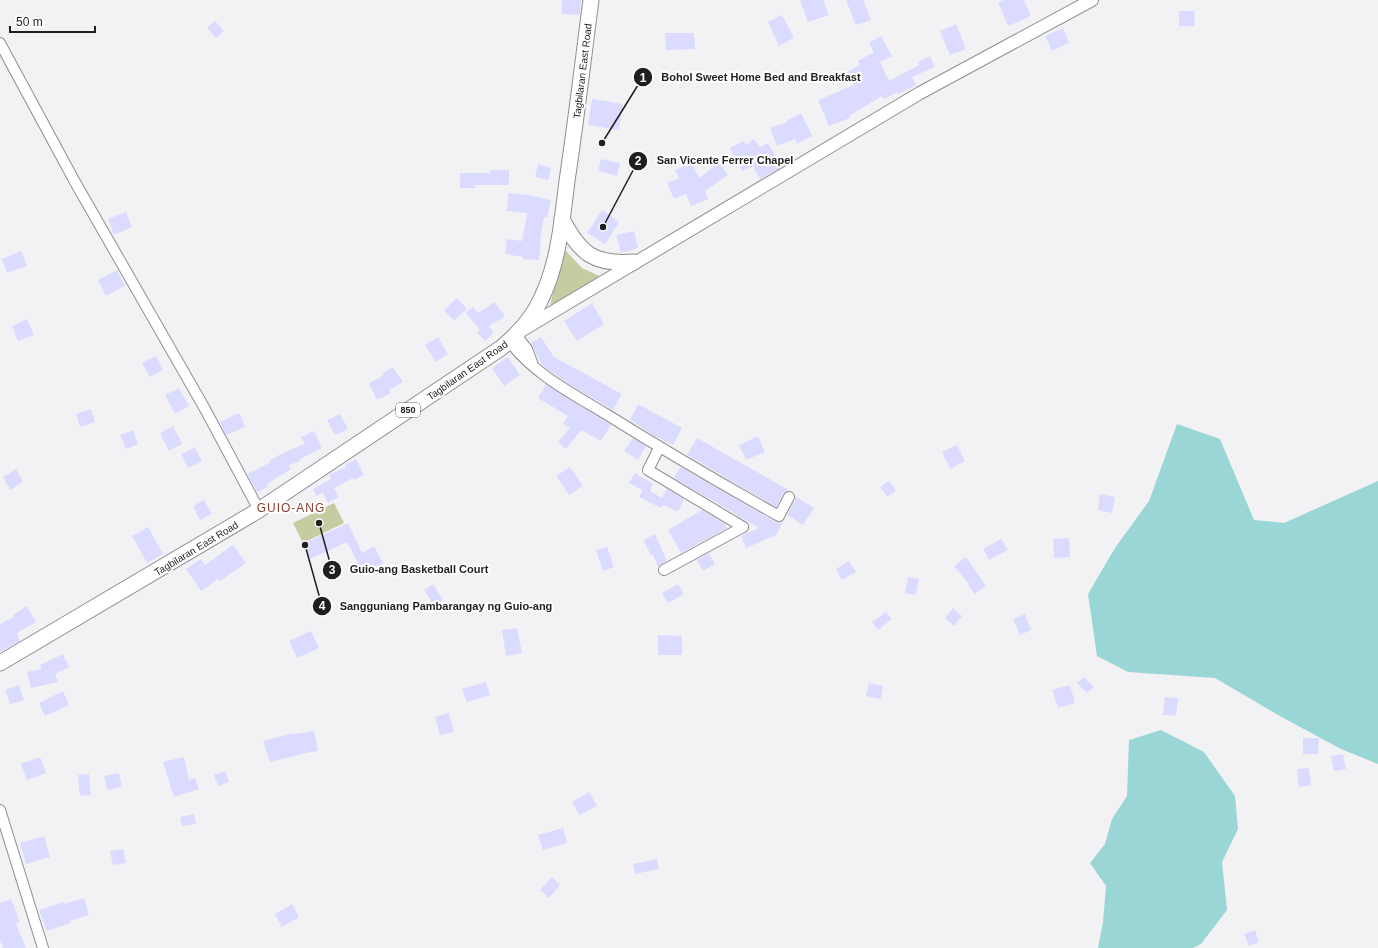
<svg xmlns="http://www.w3.org/2000/svg" width="1378" height="948" font-family="Arial,sans-serif">
  <style>
    .green { fill: #c6cba2 }
    .water { fill: #9ad6d6 }
    .building { fill: #dbdbff }
    .lines { fill: none; stroke-linecap: round; stroke-linejoin: round }
    .minor-casing { stroke: #8f8f91; stroke-width: 12 }
    .tertiary-casing { stroke: #8f8f91; stroke-width: 14 }
    .primary-casing { stroke: #8f8f91; stroke-width: 17 }
    .minor { stroke: #fff; stroke-width: 10 }
    .tertiary { stroke: #fff; stroke-width: 12 }
    .primary { stroke: #fff; stroke-width: 15 }
    .labels { text-anchor: middle; stroke-width: 4; stroke-linejoin: round; paint-order: stroke }
    .shield { fill: #fff; stroke: #626263; stroke-width: 1 }
    .shield-label { font-size: 9px; font-weight: bold; fill: #1f1f20 }
    .street-label { font-size: 10px; fill: #1f1f20; stroke: #fff }
    .quarter-label { font-size: 12px; letter-spacing: 1px; fill: #863f32; stroke: #fff }
    .leader { fill: none; stroke: #1f1f20; stroke-width: 1.5 }
    .callout-dot { fill: #1f1f20; stroke: #fff; stroke-width: 1.5 }
    .mark-label { font-size: 12px; text-anchor: middle; font-weight: bold; fill: #fff }
    .callout-label { font-size: 11px; text-anchor: middle; font-weight: bold; fill: #1f1f20; stroke: #fff; stroke-width: 4; stroke-linejoin: round; paint-order: stroke }
  </style>
  <rect width="100%" height="100%" fill="#f2f2f5"/>
  <!-- green -->
  <g class="green">
    <polygon points="562,247 582,268 604,278 550,307"/>
    <polygon points="334,503 344,523 303,543 293,523"/>
  </g>
  <!-- water -->
  <g class="water">
    <polygon points="1177,424 1220,439 1254,520 1284,523 1378,481 1378,764 1341,749 1278,715 1215,678 1128,672 1097,656 1088,594 1115,548 1149,501"/>
    <polygon points="1161,730 1204,752 1235,796 1238,829 1222,862 1227,910 1201,944 1193,948 1098,948 1103,922 1106,886 1090,863 1105,844 1112,819 1127,796 1129,740"/>
  </g>
  <!-- building -->
  <g class="building">
    <polygon points="562,0 581,0 580,15 562,14"/>
    <polygon points="800,0 823,0 829,15 808,22"/>
    <polygon points="846,0 863,0 871,20 856,25"/>
    <polygon points="1004,0 1024,0 1031,16 1008,26 998,2"/>
    <polygon points="1179,11 1194,11 1195,26 1179,26"/>
    <polygon points="782,15 794,38 779,46 768,22"/>
    <polygon points="215,21 224,31 216,38 207,28"/>
    <polygon points="956,24 966,49 950,55 940,31"/>
    <polygon points="1063,28 1069,43 1052,51 1045,36"/>
    <polygon points="665,33 694,33 695,49 666,50"/>
    <polygon points="881,36 892,56 880,62 889,81 919,65 918,62 930,56 935,67 912,77 916,85 898,94 898,92 884,99 882,96 849,116 850,118 829,126 818,100 854,85 846,73 860,65 858,61 874,52 869,43"/>
    <polygon points="592,99 623,104 619,130 588,125"/>
    <polygon points="801,113 812,136 797,144 795,139 777,146 770,128 787,122 786,121"/>
    <polygon points="754,139 760,147 768,143 782,167 760,179 753,166 742,171 730,148 744,141 746,145"/>
    <polygon points="601,159 620,163 617,176 598,171"/>
    <polygon points="692,163 699,178 719,163 728,175 705,191 708,199 691,206 686,194 674,199 667,183 679,178 675,170"/>
    <polygon points="538,164 551,168 548,180 535,177"/>
    <polygon points="490,170 509,170 509,185 475,185 475,188 460,188 460,173 490,173"/>
    <polygon points="508,193 529,195 551,200 547,218 544,217 540,242 541,243 539,260 523,259 523,257 505,254 507,239 522,241 527,213 507,211"/>
    <polygon points="602,210 619,222 605,244 587,233"/>
    <polygon points="126,212 132,227 114,235 108,219"/>
    <polygon points="634,231 638,248 621,253 616,235"/>
    <polygon points="21,251 27,266 7,273 2,259"/>
    <polygon points="117,270 125,286 106,296 98,280"/>
    <polygon points="457,298 467,309 454,321 444,310"/>
    <polygon points="495,302 505,316 489,326 494,333 485,341 477,333 480,330 466,313 473,307 478,313"/>
    <polygon points="592,303 604,324 577,341 564,321"/>
    <polygon points="27,319 34,335 18,341 12,326"/>
    <polygon points="438,337 448,354 436,362 425,345"/>
    <polygon points="541,337 554,357 622,394 613,410 570,385 542,365 531,343"/>
    <polygon points="156,356 163,370 150,377 142,363"/>
    <polygon points="508,357 520,375 504,386 492,368"/>
    <polygon points="393,367 403,382 389,390 391,393 377,400 369,383 383,376 382,374"/>
    <polygon points="546,384 611,425 601,441 581,430 566,449 558,442 570,428 563,424 568,416 538,398"/>
    <polygon points="179,388 189,406 175,414 165,395"/>
    <polygon points="638,404 682,428 673,445 653,435 630,420"/>
    <polygon points="91,409 95,422 80,427 76,414"/>
    <polygon points="239,413 245,427 226,435 220,422"/>
    <polygon points="340,414 348,429 335,435 327,420"/>
    <polygon points="173,426 182,444 169,451 160,433"/>
    <polygon points="133,430 138,444 126,449 120,435"/>
    <polygon points="314,431 322,448 300,459 301,461 289,465 291,469 267,484 268,487 257,492 247,474 271,462 270,460 287,451 305,444 301,437"/>
    <polygon points="758,436 765,452 746,460 739,445"/>
    <polygon points="633,438 646,446 638,460 624,451"/>
    <polygon points="697,438 787,489 788,491 783,494 776,507 687,455"/>
    <polygon points="957,445 965,461 950,469 942,452"/>
    <polygon points="195,447 202,461 188,468 181,454"/>
    <polygon points="356,459 364,475 354,480 353,478 334,488 339,497 328,503 323,493 316,496 313,489 331,479 329,475 346,467 345,465"/>
    <polygon points="570,467 583,486 569,495 556,476"/>
    <polygon points="680,467 776,522 780,522 784,520 776,535 746,548 741,536 759,528 674,478"/>
    <polygon points="16,469 23,482 10,490 3,477"/>
    <polygon points="635,473 653,484 650,491 662,498 667,489 684,499 678,512 663,505 661,508 639,497 643,490 629,483"/>
    <polygon points="889,481 896,491 887,497 880,487"/>
    <polygon points="1100,494 1115,497 1112,513 1098,510"/>
    <polygon points="795,496 814,508 803,525 787,515 795,500"/>
    <polygon points="204,500 212,514 200,520 193,506"/>
    <polygon points="702,510 724,523 727,528 681,553 668,530"/>
    <polygon points="348,523 362,553 374,546 383,563 363,573 347,542 310,559 303,544"/>
    <polygon points="148,527 163,554 147,563 132,536"/>
    <polygon points="655,534 667,561 658,567 653,555 651,555 643,540"/>
    <polygon points="1069,538 1070,557 1054,558 1053,539"/>
    <polygon points="1001,539 1008,550 989,560 983,549"/>
    <polygon points="233,545 246,563 220,581 218,579 201,591 186,569 201,559 205,565"/>
    <polygon points="607,547 614,567 603,571 596,550"/>
    <polygon points="709,553 715,564 703,571 697,560"/>
    <polygon points="966,557 986,586 975,594 968,585 969,584 954,566"/>
    <polygon points="849,561 856,572 842,580 836,569"/>
    <polygon points="908,577 919,579 916,595 905,593"/>
    <polygon points="433,584 443,600 434,606 424,590"/>
    <polygon points="678,584 684,594 668,603 662,593"/>
    <polygon points="27,606 36,622 17,633 20,641 0,652 0,624 14,617 13,615"/>
    <polygon points="953,608 962,616 954,626 945,618"/>
    <polygon points="886,612 892,619 878,630 872,622"/>
    <polygon points="1025,614 1031,630 1020,635 1013,619"/>
    <polygon points="517,628 522,653 506,656 502,630"/>
    <polygon points="311,631 319,648 297,658 289,641"/>
    <polygon points="658,635 682,636 682,655 658,655"/>
    <polygon points="63,654 69,667 55,674 58,682 31,688 27,672 42,669 40,665"/>
    <polygon points="1084,677 1094,687 1087,693 1077,683"/>
    <polygon points="486,682 490,695 467,702 462,689"/>
    <polygon points="869,683 883,686 881,699 866,696"/>
    <polygon points="19,685 24,700 10,704 5,690"/>
    <polygon points="1070,685 1075,703 1058,708 1052,690"/>
    <polygon points="63,691 69,705 45,716 39,703"/>
    <polygon points="1165,697 1178,698 1176,716 1163,715"/>
    <polygon points="449,713 454,732 440,735 435,717"/>
    <polygon points="314,731 318,751 299,754 299,755 270,762 263,741 293,733 294,734"/>
    <polygon points="1303,738 1319,738 1318,754 1303,754"/>
    <polygon points="1343,754 1346,769 1334,771 1331,756"/>
    <polygon points="40,757 46,773 27,780 21,764"/>
    <polygon points="184,757 189,780 195,778 199,789 174,797 163,762"/>
    <polygon points="1309,768 1311,785 1299,787 1297,769"/>
    <polygon points="225,771 229,782 218,786 214,775"/>
    <polygon points="119,773 122,787 107,790 104,776"/>
    <polygon points="89,774 91,795 80,796 78,775"/>
    <polygon points="589,792 597,806 579,815 572,802"/>
    <polygon points="194,814 196,824 182,826 180,817"/>
    <polygon points="563,828 567,843 543,850 538,835"/>
    <polygon points="44,836 50,857 26,864 20,843"/>
    <polygon points="123,849 126,863 113,865 110,851"/>
    <polygon points="657,859 659,869 635,874 633,864"/>
    <polygon points="552,877 560,885 549,898 540,890"/>
    <polygon points="84,898 89,915 70,921 71,923 47,931 39,910 63,902 64,904"/>
    <polygon points="11,899 20,922 16,924 26,948 3,948 0,940 0,903"/>
    <polygon points="292,904 299,917 282,927 275,914"/>
    <polygon points="1255,930 1259,942 1249,946 1244,934"/>
  </g>
  <g class="lines">
    <!-- minor casing -->
    <g class="minor-casing">
      <g id="minor">
        <polyline points="0,43 75,182 205,409 259,510"/>
        <polyline points="516,335 527,349 533,365"/>
        <path d="M 509,341 C 534,374 571,393 606,414 C 662,449 720,483 779,516 L 789,497"/>
        <polyline points="659,448 648,470 743,527"/>
        <polyline points="664,570 743,527"/>
        <polyline points="0,810 43,948"/>
      </g>
    </g>
    <!-- tertiary casing -->
    <g class="tertiary-casing">
      <polyline id="tertiary" points="524,329 920,93 1092,0"/>
    </g>
    <!-- primary casing -->
    <g class="primary-casing">
      <g id="primary">
        <path d="M 562,219 C 580,254 594,265 634,262"/>
        <path d="M 0,663 L 259,510 L 501,348 C 518,334 533,318 542,297 C 559,261 562,220 567,181 C 576,121 583,61 591,0"/>
      </g>
    </g>
    <!-- minor -->
    <use href="#minor" class="minor"/>
    <!-- tertiary -->
    <use href="#tertiary" class="tertiary"/>
    <!-- primary -->
    <use href="#primary" class="primary"/>
  </g>
  <g class="labels">
    <!-- shield labels -->
    <rect class="shield" x="396" y="403" width="24" height="14" rx="3"/>
    <g class="shield-label">
      <text x="408" y="413">850</text>
    </g>
    <!-- street labels -->
    <g class="street-label">
      <text transform="translate(582 71) rotate(-83)" y="4">Tagbilaran East Road</text>
      <text transform="translate(467 370) rotate(-35)" y="4">Tagbilaran East Road</text>
      <text transform="translate(196 548) rotate(-31)" y="4">Tagbilaran East Road</text>
    </g>
    <!-- quarter labels -->
    <g class="quarter-label">
      <text x="291" y="512">GUIO-ANG</text>
    </g>
  </g>
  <!-- callouts -->
  <path class="leader" d="M602 143L643 77M603 227L638 161M319 523L332 570M305 545L322 606"/>
  <g class="callout-dot">
    <circle cx="602" cy="143" r="4"/>
    <circle cx="603" cy="227" r="4"/>
    <circle cx="319" cy="523" r="4"/>
    <circle cx="305" cy="545" r="4"/>
    <circle cx="643" cy="77" r="10"/>
    <circle cx="638" cy="161" r="10"/>
    <circle cx="332" cy="570" r="10"/>
    <circle cx="322" cy="606" r="10"/>
  </g>
  <g class="mark-label">
    <text x="643" y="82">1</text>
    <text x="638" y="165">2</text>
    <text x="332" y="574">3</text>
    <text x="322" y="610">4</text>
  </g>
  <g class="callout-label">
    <text x="761" y="81">Bohol Sweet Home Bed and Breakfast</text>
    <text x="725" y="164">San Vicente Ferrer Chapel</text>
    <text x="419" y="573">Guio-ang Basketball Court</text>
    <text x="446" y="610">Sangguniang Pambarangay ng Guio-ang</text>
  </g>
  <!-- scale -->
  <path d="M10 26v6h85v-6" fill="none" stroke="#1f1f20" stroke-width="2"/>
  <text x="16" y="26" font-size="12" fill="#1f1f20" stroke="#ffffff" stroke-width="3" paint-order="stroke">50 m</text>
</svg>
